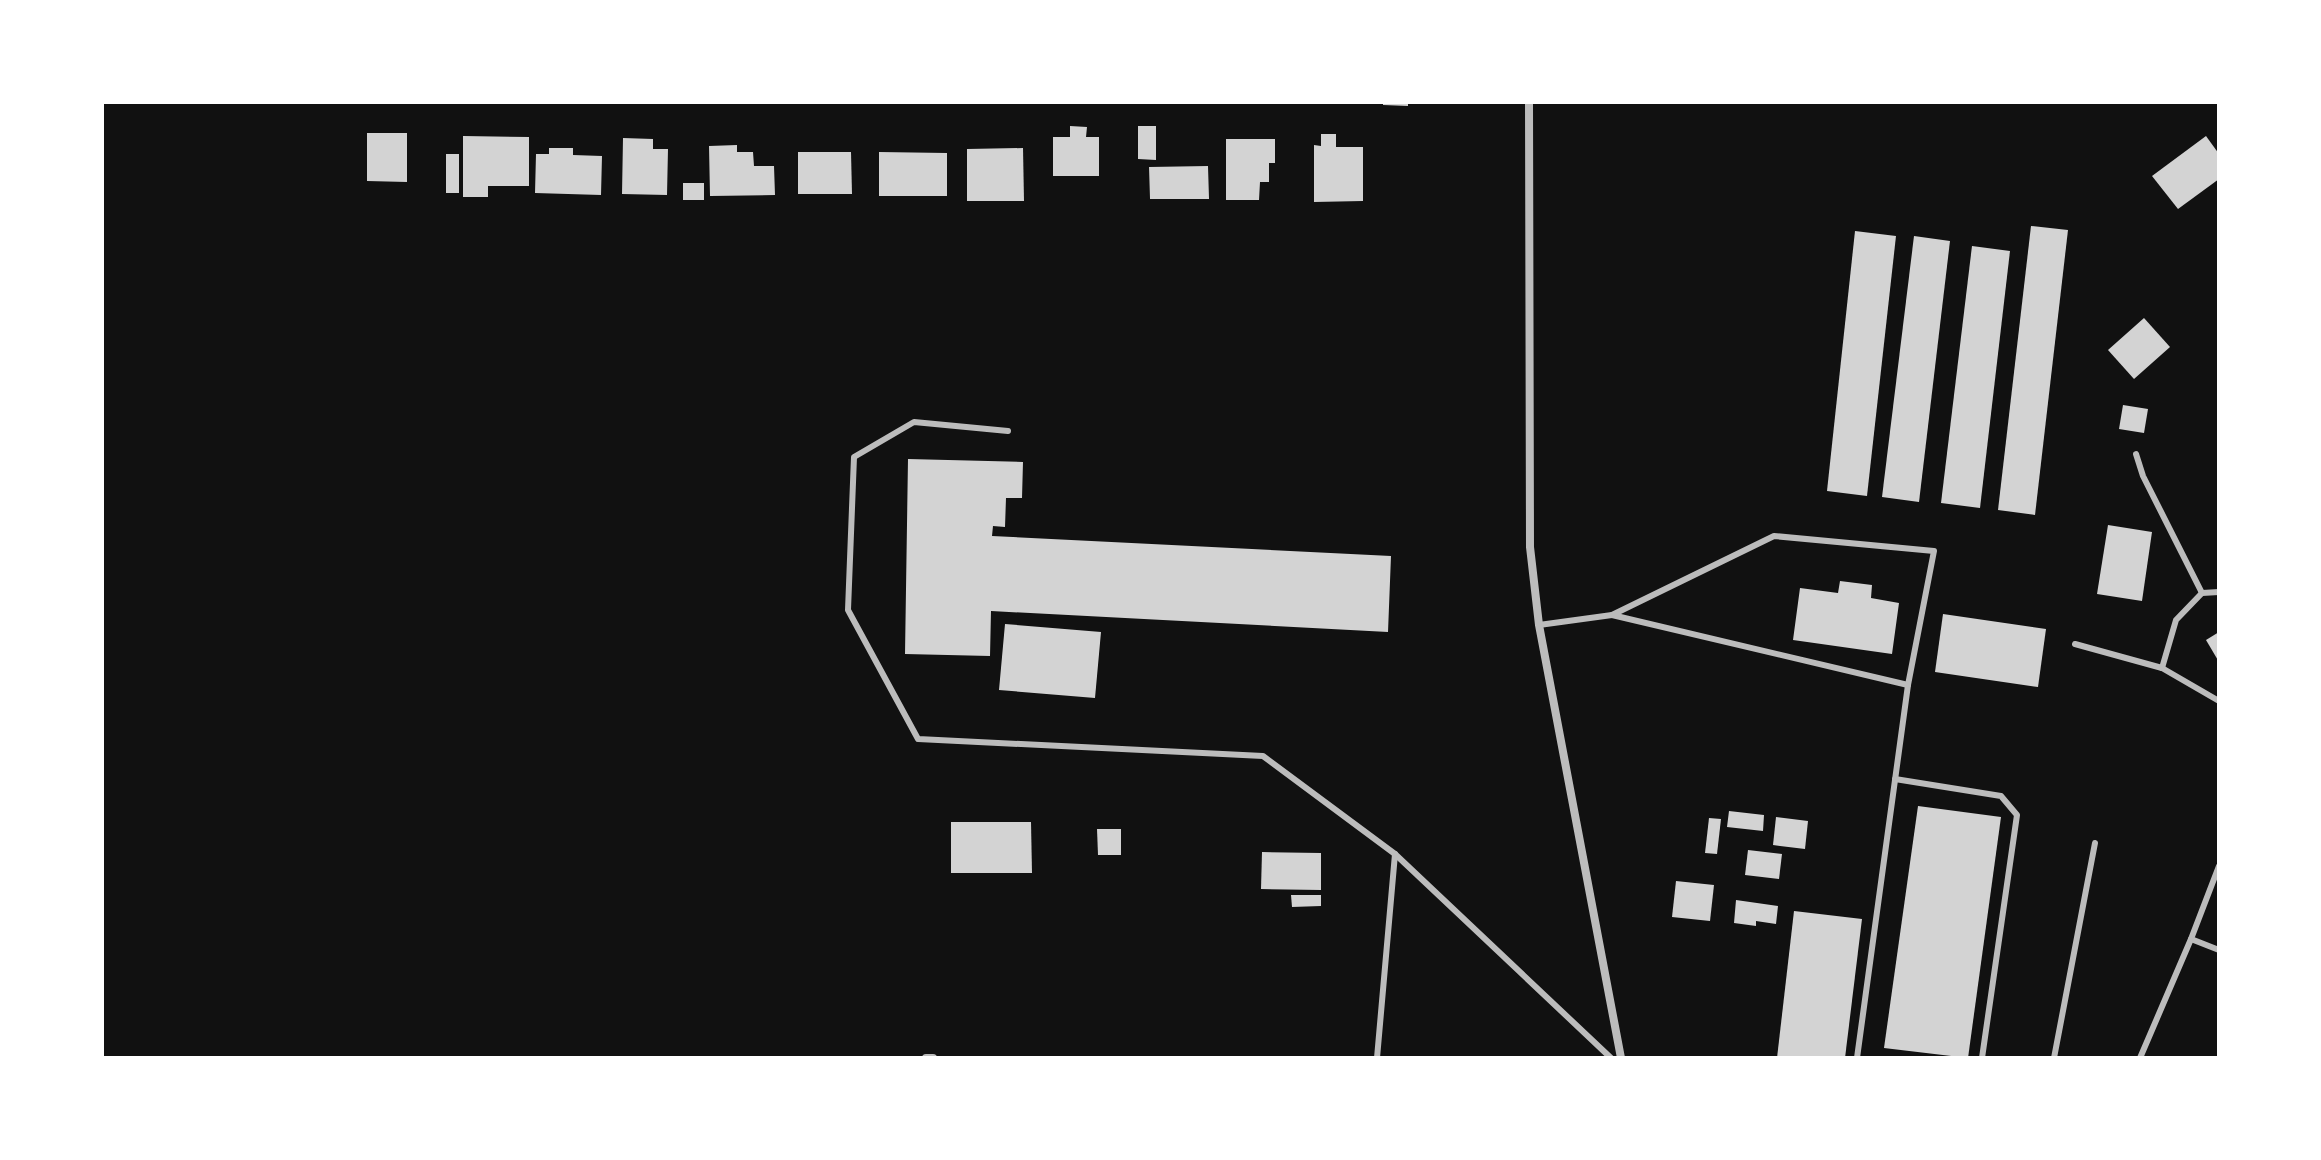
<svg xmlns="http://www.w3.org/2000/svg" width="2321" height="1160" font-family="'DejaVu Sans',sans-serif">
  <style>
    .building { fill: #d3d3d3 }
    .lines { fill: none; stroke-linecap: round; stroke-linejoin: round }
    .service { stroke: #bcbcbc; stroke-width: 6 }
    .minor { stroke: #bcbcbc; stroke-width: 8 }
  </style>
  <rect width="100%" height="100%" fill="#111"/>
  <!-- building -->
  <g class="building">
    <polygon points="1383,102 1408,102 1408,106 1383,105"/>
    <polygon points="1070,126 1087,127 1086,137 1099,137 1099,176 1053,176 1053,137 1070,137"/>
    <polygon points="1138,126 1156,126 1156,160 1138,159"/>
    <polygon points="367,133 407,133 407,182 367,181"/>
    <polygon points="1321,134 1336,134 1336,147 1363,147 1363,201 1314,202 1314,145 1321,146"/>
    <polygon points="463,136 529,137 529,186 488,186 488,197 463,197"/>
    <polygon points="2206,136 2219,154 2219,179 2178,209 2152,176"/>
    <polygon points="623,138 653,139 653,149 668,149 667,195 622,194"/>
    <polygon points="1226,139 1275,139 1275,163 1269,163 1269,182 1260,182 1259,200 1226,200"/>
    <polygon points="737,145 737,152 753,152 754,166 774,166 775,195 710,196 709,146"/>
    <polygon points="549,148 573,148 573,155 602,156 601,195 535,193 536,154 549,154"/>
    <polygon points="1023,148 1024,201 967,201 967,149"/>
    <polygon points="798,152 851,152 852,194 798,194"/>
    <polygon points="879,152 947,153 947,196 879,196"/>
    <rect x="446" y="154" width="13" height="39"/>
    <polygon points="1208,166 1209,199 1150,199 1149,167"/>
    <rect x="683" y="183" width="21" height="17"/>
    <polygon points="2031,226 2068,230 2035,515 1998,510"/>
    <polygon points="1855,231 1896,236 1867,496 1827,491"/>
    <polygon points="1914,236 1950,241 1919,502 1882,497"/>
    <polygon points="1972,246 2010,251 1980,508 1941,503"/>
    <polygon points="2144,318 2170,347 2134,379 2108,350"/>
    <polygon points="2123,405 2148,409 2144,433 2119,429"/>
    <polygon points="908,459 1023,462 1022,498 1006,498 1005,527 993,526 992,536 1391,556 1388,632 991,611 990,656 905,654"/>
    <polygon points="2108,525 2152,532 2142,601 2097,594"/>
    <polygon points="1840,581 1872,585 1871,598 1899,603 1892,654 1793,640 1800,588 1838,593"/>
    <polygon points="1943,614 2046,629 2038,687 1935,672"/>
    <polygon points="1005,624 1101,632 1095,698 999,690"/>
    <polygon points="2219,632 2219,662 2206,640"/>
    <polygon points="1918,806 2001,817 1968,1058 1884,1048"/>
    <polygon points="1729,811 1764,815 1763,831 1727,827"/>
    <polygon points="1776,817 1808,821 1805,849 1773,845"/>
    <polygon points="1709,818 1721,819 1717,854 1705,853"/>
    <polygon points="951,822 1031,822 1032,873 951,873"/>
    <polygon points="1097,829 1121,829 1121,855 1098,855"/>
    <polygon points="1748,850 1782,854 1779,879 1745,875"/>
    <polygon points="1262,852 1321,853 1321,890 1261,889"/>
    <polygon points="1676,881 1714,885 1710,921 1672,917"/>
    <polygon points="1291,895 1321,895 1321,906 1292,907"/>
    <polygon points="1736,900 1778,906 1776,924 1756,921 1756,926 1734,923"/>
    <polygon points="1794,911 1862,919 1845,1058 1777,1058"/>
  </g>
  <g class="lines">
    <!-- service -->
    <g class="service">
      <polyline points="1008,431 914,422 854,457 848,610 918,739 1263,756 1395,854 1611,1058"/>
      <polyline points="2136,454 2143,476 2202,593"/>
      <polyline points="1612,615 1908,685"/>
      <polyline points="1539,625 1612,615 1774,536 1934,551 1908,685 1857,1058"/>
      <polyline points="2075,644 2162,668 2219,701"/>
      <polyline points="2162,668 2176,620 2202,593 2219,592"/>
      <polyline points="1895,779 2001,796 2017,815 1982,1058"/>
      <polyline points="2219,866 2191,939 2219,950"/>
      <polyline points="1377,1058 1395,854"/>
      <polyline points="2054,1058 2095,843"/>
      <polyline points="2140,1058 2191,939"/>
    </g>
    <!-- minor -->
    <g class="minor">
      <polyline points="1529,102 1530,547 1539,625 1621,1058"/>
      <polyline points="926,1058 933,1058"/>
    </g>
  </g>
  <!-- border -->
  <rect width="2321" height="1160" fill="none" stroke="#ffffff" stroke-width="208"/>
</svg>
